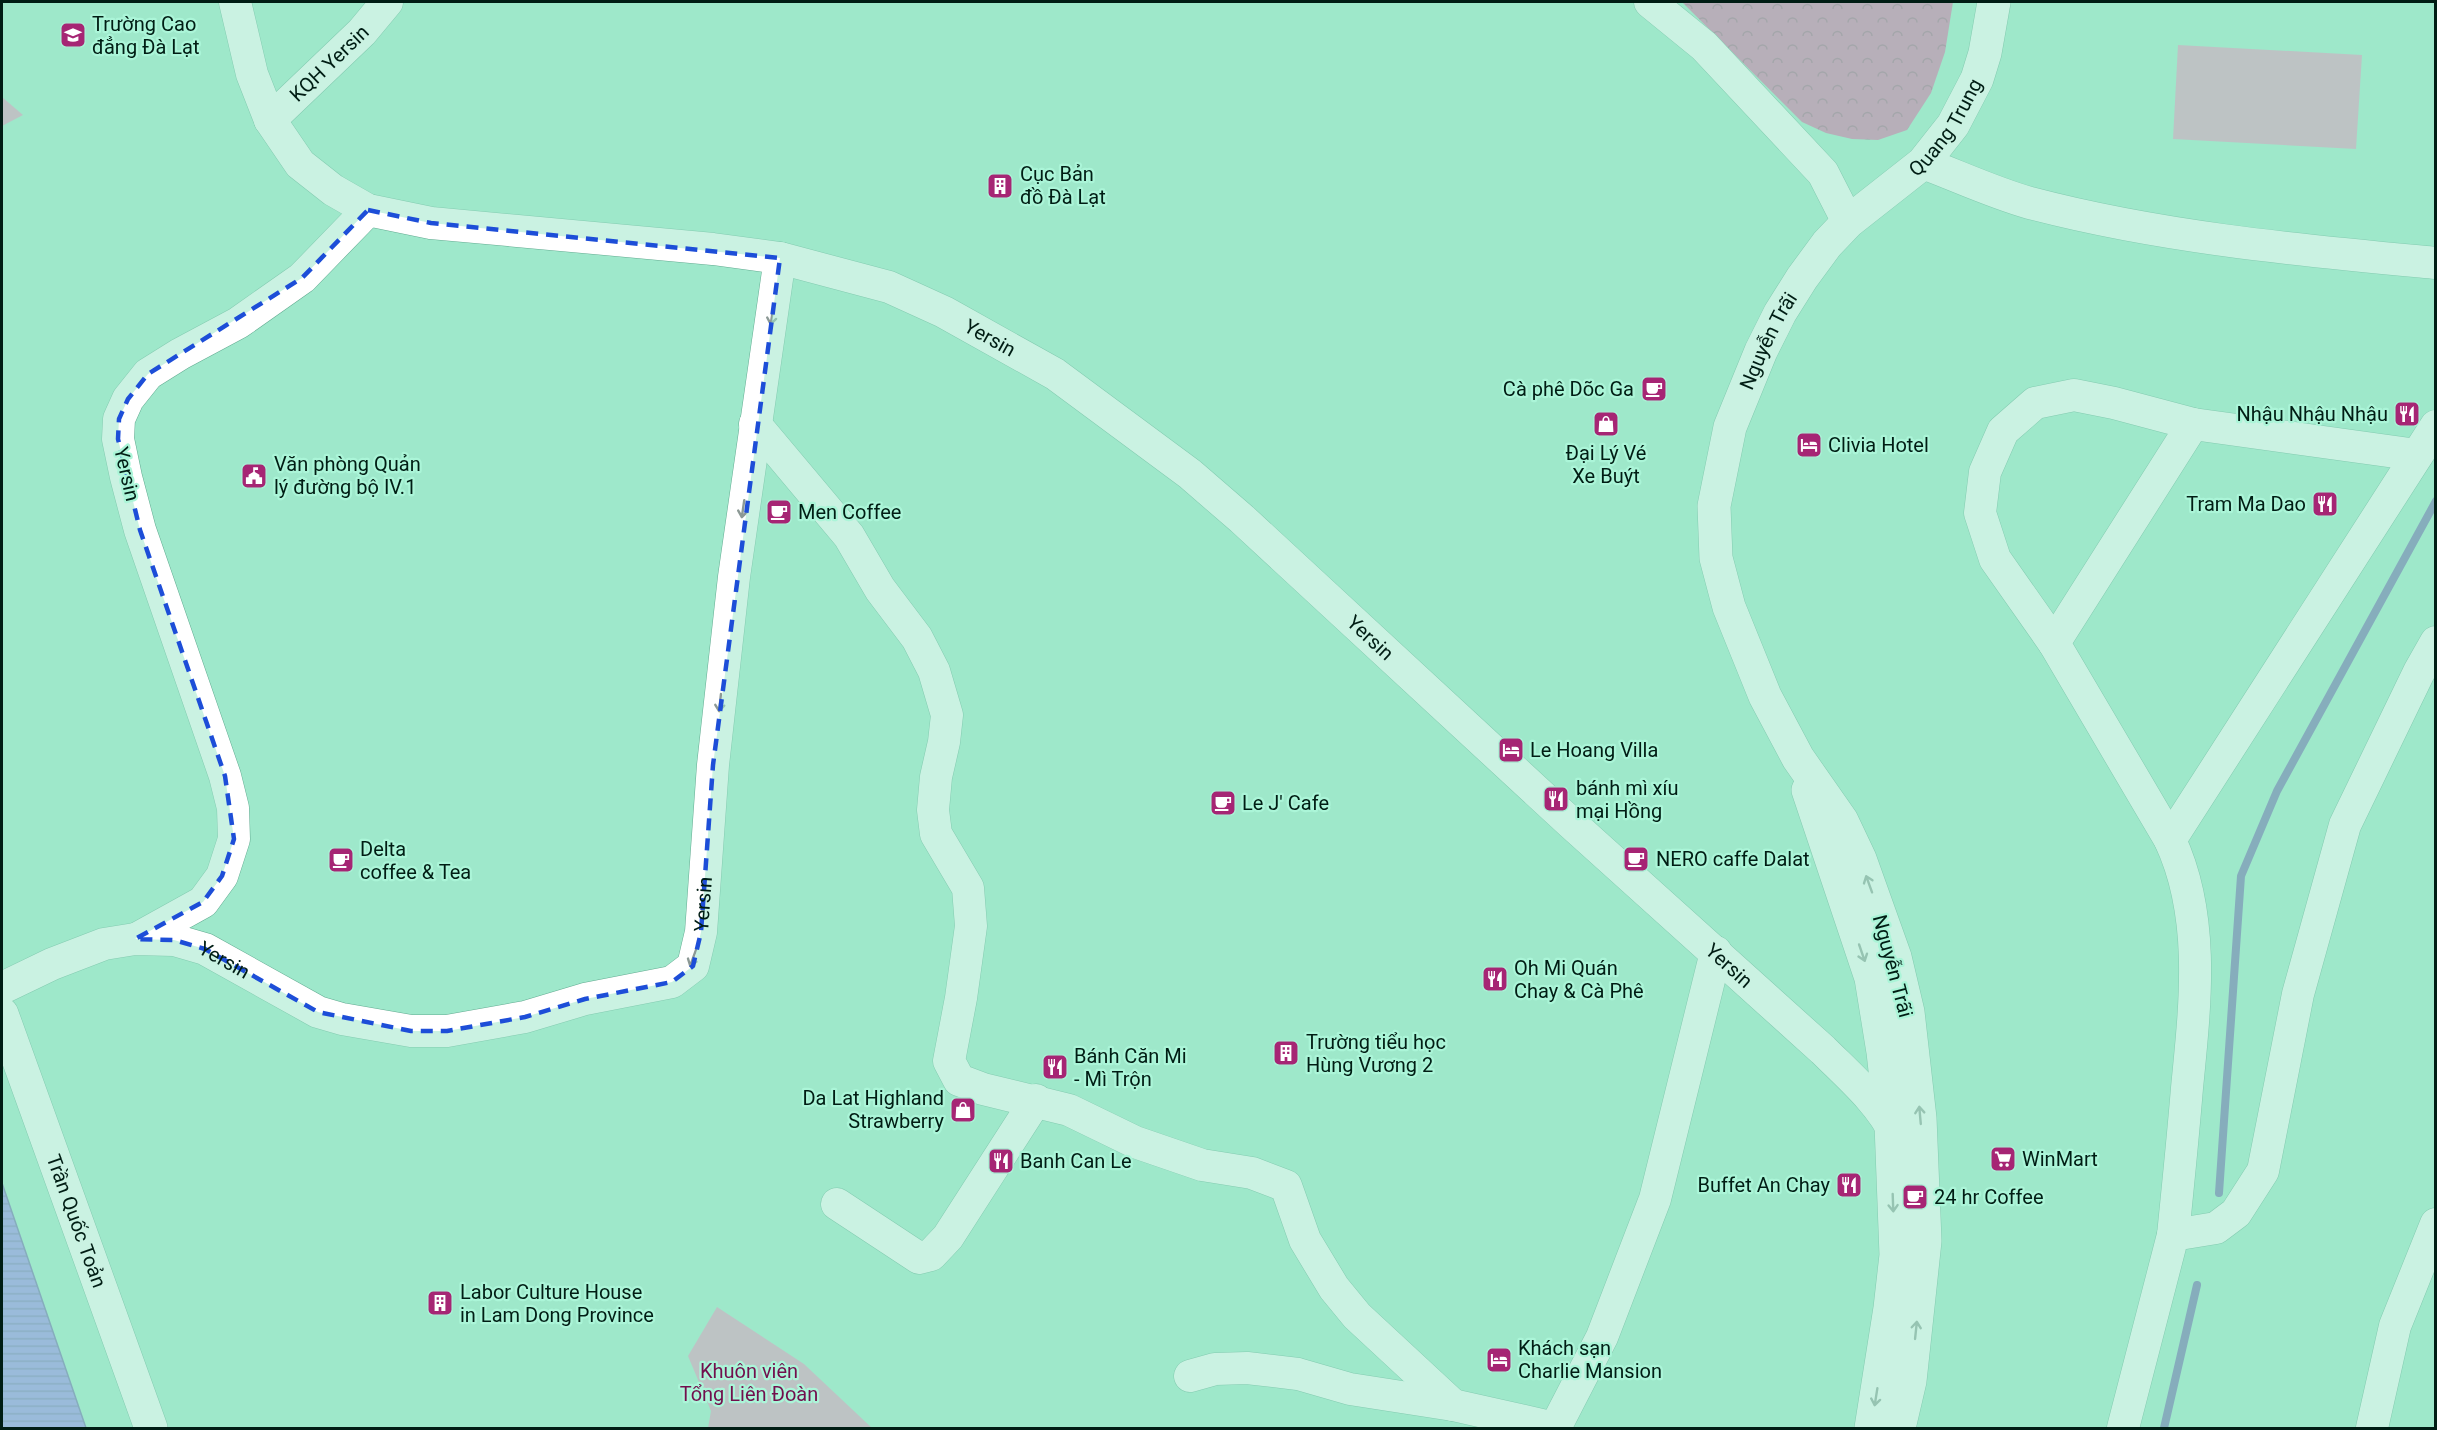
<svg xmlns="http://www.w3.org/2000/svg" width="2437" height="1430" font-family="Roboto,sans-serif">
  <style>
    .green { fill: #e298bd }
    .forest { fill: url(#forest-crowns) }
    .water { fill: url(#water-rules); stroke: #6866ac; stroke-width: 1.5 }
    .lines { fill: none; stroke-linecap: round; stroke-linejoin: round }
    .stream { stroke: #6866ac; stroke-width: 8 }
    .minor-casing { stroke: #62ab91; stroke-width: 33 }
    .major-casing { stroke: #62ab91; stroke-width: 34 }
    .minor { stroke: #fff; stroke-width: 32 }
    .major { stroke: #fff; stroke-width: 33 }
    .oneway { stroke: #8c9995 }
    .marked { fill: none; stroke: #1d4ed8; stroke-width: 4.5; stroke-dasharray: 12 8; stroke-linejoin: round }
    .labels { text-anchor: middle; stroke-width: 4.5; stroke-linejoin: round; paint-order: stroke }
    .poi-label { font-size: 20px; fill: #001d14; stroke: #abf5d8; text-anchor: start }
    .street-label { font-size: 20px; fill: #001d14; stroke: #abf5d8 }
    .park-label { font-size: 20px; fill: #720f4d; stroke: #abf5d8 }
  </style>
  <defs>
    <pattern id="forest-crowns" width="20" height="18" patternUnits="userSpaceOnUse" patternTransform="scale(1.5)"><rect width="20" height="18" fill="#d56ba4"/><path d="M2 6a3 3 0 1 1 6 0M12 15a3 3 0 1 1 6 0" fill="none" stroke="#aa5784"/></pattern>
    <pattern id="water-rules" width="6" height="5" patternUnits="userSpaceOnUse" patternTransform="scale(1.5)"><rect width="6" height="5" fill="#9586ed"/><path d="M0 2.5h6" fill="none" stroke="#776dbf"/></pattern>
  </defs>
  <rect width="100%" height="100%" fill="#9ee8cb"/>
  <!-- green -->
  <g class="green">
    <polygon points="2178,45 2362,55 2356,149 2173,139"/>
    <polygon points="2,97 23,115 2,126"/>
    <polygon points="717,1307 804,1364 872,1428 708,1428 711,1411 688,1356"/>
  </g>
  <!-- forest -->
  <polygon class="forest" points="1682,2 1953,2 1945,52 1931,93 1907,130 1878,140 1852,139 1826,133 1802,122"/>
  <!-- water -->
  <polygon class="water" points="2,1183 86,1428 2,1428"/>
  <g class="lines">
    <!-- stream -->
    <g class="stream">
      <polyline points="2219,1193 2241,876 2277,791 2436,501"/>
      <polyline points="2164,1428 2197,1285"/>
    </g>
    <!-- minor casing -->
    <g class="minor-casing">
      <g id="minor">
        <path id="s1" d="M 235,2 L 252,74 L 270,120 L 300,164 L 333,190 L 368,210 L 431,223 L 713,249 L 780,258 L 889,287 L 944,312 L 1055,374 L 1190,474 L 1242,519 L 1572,824 L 1823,1050 C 1849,1076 1881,1103 1896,1136"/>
        <polyline points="1650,2 1704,46 1823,173 1848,222"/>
        <path id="s2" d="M 270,120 L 362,32 L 387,2"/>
        <path d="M 1923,163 C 1958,176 1994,193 2030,203 C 2163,238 2299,250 2436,263"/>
        <polyline points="755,424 849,536 880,589 917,638 934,671 947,715 944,742 936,777 933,810 936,834 968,888 971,926 961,998 949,1061 959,1080 983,1089 1069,1110 1135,1142 1202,1165 1252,1173 1286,1186 1305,1240 1334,1288 1357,1316 1453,1405"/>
        <polyline points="2054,643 1995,559 1980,513 1985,472 2003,431 2035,403 2074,395 2114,403 2193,424"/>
        <polyline points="2170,840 2054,643 2193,424 2417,455"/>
        <polyline points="138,938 203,902 222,876 234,839 233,808 225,776 140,530 126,477 118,439 119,419 128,399 148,374 180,354 238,323 302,278 368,210"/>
        <path id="s3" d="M 2,988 L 52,964 L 104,944 L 135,939 L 174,940 L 205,949 L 318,1012 L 342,1019 L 411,1031 L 447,1031 L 525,1017 L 585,999 L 672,982 L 693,966 L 701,932 L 713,765 L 734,577 L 780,258"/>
        <polyline points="837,1204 919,1258 931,1255 948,1237 1036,1100"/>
        <path d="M 2173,1235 C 2178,1186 2183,1137 2187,1088 C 2195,1006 2206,917 2170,840 L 2436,426"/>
        <polyline points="1190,1376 1215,1369 1247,1368 1298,1374 1350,1389 1453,1405 1555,1428"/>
        <polyline points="1555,1428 1602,1337 1655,1199 1716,952"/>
        <polyline points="2123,1428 2173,1235 2216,1228 2236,1213 2263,1171 2298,994 2345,825 2419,672 2436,642"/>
        <polyline points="2372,1428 2395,1326 2436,1224"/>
      </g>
    </g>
    <!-- major casing -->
    <g class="major-casing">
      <g id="major">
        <polyline points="1808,790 1871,978 1883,1052 1891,1124 1896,1255 1890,1308 1871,1428"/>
        <path id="s4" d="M 2,1014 L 151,1428"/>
        <path id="s5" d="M 1899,1428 L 1910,1381 L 1925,1241 L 1920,1118 L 1908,1012 L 1895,957 L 1860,859 L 1842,821 L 1798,758 L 1765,696 L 1729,607 L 1716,558 L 1714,506 L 1730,427 L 1761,351 L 1780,313 L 1802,278 L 1827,244 L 1848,222 L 1923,163 L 1953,125 L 1977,79 L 1985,53 L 1994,2"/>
      </g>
    </g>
    <!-- minor -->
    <use href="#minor" class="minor"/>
    <!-- major -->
    <use href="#major" class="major"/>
  </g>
  <!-- one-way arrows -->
  <defs><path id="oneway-shaft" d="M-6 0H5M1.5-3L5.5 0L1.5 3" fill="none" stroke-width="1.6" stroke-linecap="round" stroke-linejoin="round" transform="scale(1.5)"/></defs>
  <g class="oneway">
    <use href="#oneway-shaft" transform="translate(772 316) rotate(99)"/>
    <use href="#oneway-shaft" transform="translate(743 509) rotate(98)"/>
    <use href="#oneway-shaft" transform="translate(720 703) rotate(96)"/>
    <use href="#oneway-shaft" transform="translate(1869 884) rotate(-110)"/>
    <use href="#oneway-shaft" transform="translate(1862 953) rotate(71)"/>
    <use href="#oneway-shaft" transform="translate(693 958) rotate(110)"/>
    <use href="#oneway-shaft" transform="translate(1920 1115) rotate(-95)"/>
    <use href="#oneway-shaft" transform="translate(1893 1203) rotate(88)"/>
    <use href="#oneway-shaft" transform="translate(1916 1330) rotate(-84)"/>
    <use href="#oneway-shaft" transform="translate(1876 1397) rotate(99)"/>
  </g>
  <!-- marked area -->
  <path d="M0 0H2437V1430H0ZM 368,210 L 431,223 L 780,258 L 713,765 L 701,932 L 693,966 L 672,982 L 585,999 L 525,1017 L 447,1031 L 411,1031 L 318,1012 L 205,949 L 174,940 L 135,939 L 203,902 L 222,876 L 234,839 L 225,776 L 140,530 L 118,439 L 119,419 L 128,399 L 148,374 L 302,278 Z" fill="#9ee8cb" fill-opacity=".55" fill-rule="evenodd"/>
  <path class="marked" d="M 368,210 L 431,223 L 780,258 L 713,765 L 701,932 L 693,966 L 672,982 L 585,999 L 525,1017 L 447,1031 L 411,1031 L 318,1012 L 205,949 L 174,940 L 135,939 L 203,902 L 222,876 L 234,839 L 225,776 L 140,530 L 118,439 L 119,419 L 128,399 L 148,374 L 302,278 Z"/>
  <!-- icons -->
  <defs>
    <g id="university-square" transform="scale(1.35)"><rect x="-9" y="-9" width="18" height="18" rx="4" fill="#a62574" stroke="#abf5d8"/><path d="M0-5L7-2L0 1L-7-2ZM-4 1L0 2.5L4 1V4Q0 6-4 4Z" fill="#fff"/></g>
    <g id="building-square" transform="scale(1.35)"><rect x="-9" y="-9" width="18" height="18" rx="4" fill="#a62574" stroke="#abf5d8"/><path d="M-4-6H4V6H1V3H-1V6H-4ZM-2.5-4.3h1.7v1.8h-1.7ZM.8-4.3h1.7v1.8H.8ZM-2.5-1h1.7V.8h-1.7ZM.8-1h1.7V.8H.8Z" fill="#fff"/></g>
    <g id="cafe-square" transform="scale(1.35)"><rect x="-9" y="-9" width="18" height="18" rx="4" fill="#a62574" stroke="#abf5d8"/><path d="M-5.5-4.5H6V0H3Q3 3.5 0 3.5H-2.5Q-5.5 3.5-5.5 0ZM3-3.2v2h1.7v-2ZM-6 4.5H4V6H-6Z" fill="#fff"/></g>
    <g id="restaurant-square" transform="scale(1.35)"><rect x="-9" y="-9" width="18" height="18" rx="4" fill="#a62574" stroke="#abf5d8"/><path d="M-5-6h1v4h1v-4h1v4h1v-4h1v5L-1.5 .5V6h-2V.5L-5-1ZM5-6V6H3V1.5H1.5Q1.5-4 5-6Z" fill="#fff"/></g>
    <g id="shop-square" transform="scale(1.35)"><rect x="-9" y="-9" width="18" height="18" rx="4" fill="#a62574" stroke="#abf5d8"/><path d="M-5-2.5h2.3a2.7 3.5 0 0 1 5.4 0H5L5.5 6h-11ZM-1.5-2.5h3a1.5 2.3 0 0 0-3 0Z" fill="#fff"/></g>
    <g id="hotel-square" transform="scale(1.35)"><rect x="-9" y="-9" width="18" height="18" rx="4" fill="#a62574" stroke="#abf5d8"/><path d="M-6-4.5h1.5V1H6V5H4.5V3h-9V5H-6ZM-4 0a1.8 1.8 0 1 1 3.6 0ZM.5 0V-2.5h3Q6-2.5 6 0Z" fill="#fff"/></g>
    <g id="civic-square" transform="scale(1.35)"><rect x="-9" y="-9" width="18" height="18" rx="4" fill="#a62574" stroke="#abf5d8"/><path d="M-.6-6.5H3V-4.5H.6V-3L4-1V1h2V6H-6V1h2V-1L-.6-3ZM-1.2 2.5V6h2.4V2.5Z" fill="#fff"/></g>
    <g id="supermarket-square" transform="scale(1.35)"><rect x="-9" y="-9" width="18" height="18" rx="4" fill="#a62574" stroke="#abf5d8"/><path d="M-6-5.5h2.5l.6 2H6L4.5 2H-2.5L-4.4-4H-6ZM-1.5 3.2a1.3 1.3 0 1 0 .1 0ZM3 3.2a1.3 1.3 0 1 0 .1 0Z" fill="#fff"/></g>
  </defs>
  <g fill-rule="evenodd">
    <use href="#university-square" x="73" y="35"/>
    <use href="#building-square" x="1000" y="186"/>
    <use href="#cafe-square" x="1654" y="389"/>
    <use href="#restaurant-square" x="2407" y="414"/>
    <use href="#shop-square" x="1606" y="424"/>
    <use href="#hotel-square" x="1809" y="445"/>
    <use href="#civic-square" x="254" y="476"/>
    <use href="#restaurant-square" x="2325" y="504"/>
    <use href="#cafe-square" x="779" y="512"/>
    <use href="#hotel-square" x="1511" y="750"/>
    <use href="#restaurant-square" x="1556" y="799"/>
    <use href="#cafe-square" x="1223" y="803"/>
    <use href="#cafe-square" x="1636" y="859"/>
    <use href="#cafe-square" x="341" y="860"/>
    <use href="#restaurant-square" x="1495" y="979"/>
    <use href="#building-square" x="1286" y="1053"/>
    <use href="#restaurant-square" x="1055" y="1067"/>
    <use href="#shop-square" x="963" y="1110"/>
    <use href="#supermarket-square" x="2003" y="1159"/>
    <use href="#restaurant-square" x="1001" y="1161"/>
    <use href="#restaurant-square" x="1849" y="1185"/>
    <use href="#cafe-square" x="1915" y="1197"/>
    <use href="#building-square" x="440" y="1303"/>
    <use href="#hotel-square" x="1499" y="1360"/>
  </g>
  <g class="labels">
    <!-- poi labels -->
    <g class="poi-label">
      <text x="92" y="31">Trường Cao<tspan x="92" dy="23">đẳng Đà Lạt</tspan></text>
      <text x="1020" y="181">Cục Bản<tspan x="1020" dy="23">đồ Đà Lạt</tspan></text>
      <text x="1634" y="396" text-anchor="end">Cà phê Dõc Ga</text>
      <text x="2388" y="421" text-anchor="end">Nhậu Nhậu Nhậu</text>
      <text x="1828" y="452">Clivia Hotel</text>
      <text x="1606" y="460" text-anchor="middle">Đại Lý Vé<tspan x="1606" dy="23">Xe Buýt</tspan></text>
      <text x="274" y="471">Văn phòng Quản<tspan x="274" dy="23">lý đường bộ IV.1</tspan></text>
      <text x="2306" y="511" text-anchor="end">Tram Ma Dao</text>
      <text x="798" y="519">Men Coffee</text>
      <text x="1530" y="757">Le Hoang Villa</text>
      <text x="1576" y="795">bánh mì xíu<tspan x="1576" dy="23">mại Hồng</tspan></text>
      <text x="1242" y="810">Le J' Cafe</text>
      <text x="360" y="856">Delta<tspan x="360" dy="23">coffee &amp; Tea</tspan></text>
      <text x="1656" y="866">NERO caffe Dalat</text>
      <text x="1514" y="975">Oh Mi Quán<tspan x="1514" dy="23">Chay &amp; Cà Phê</tspan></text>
      <text x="1306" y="1049">Trường tiểu học<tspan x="1306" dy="23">Hùng Vương 2</tspan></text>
      <text x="1074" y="1063">Bánh Căn Mi<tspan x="1074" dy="23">- Mì Trộn</tspan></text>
      <text x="944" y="1105" text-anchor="end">Da Lat Highland<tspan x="944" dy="23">Strawberry</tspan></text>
      <text x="2022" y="1166">WinMart</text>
      <text x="1020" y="1168">Banh Can Le</text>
      <text x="1830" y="1192" text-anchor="end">Buffet An Chay</text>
      <text x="1934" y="1204">24 hr Coffee</text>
      <text x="460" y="1299">Labor Culture House<tspan x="460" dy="23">in Lam Dong Province</tspan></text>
      <text x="1518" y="1355">Khách sạn<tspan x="1518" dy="23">Charlie Mansion</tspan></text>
    </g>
    <!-- street labels -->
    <g class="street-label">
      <text dy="7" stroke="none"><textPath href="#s2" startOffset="82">KQH Yersin</textPath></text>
      <text dy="7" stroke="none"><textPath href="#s5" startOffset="1424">Quang Trung</textPath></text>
      <text dy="7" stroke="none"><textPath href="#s1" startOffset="900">Yersin</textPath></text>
      <text dy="7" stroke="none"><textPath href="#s5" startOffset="1142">Nguyễn Trãi</textPath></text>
      <text transform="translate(127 474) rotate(77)" y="7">Yersin</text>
      <text dy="7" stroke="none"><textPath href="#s1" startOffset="1386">Yersin</textPath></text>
      <text dy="7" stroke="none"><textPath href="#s3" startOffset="794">Yersin</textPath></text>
      <text dy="7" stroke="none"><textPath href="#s3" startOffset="236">Yersin</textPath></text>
      <text dy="7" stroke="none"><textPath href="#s1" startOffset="1872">Yersin</textPath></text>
      <text transform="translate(1893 966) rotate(75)" y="7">Nguyễn Trãi</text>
      <text dy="7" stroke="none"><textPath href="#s4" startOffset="220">Trần Quốc Toản</textPath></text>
    </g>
    <!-- park labels -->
    <g class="park-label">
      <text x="749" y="1378">Khuôn viên<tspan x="749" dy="23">Tổng Liên Đoàn</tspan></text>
    </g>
  </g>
  <!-- border -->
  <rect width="2437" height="1430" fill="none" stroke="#001d14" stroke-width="6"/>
</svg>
